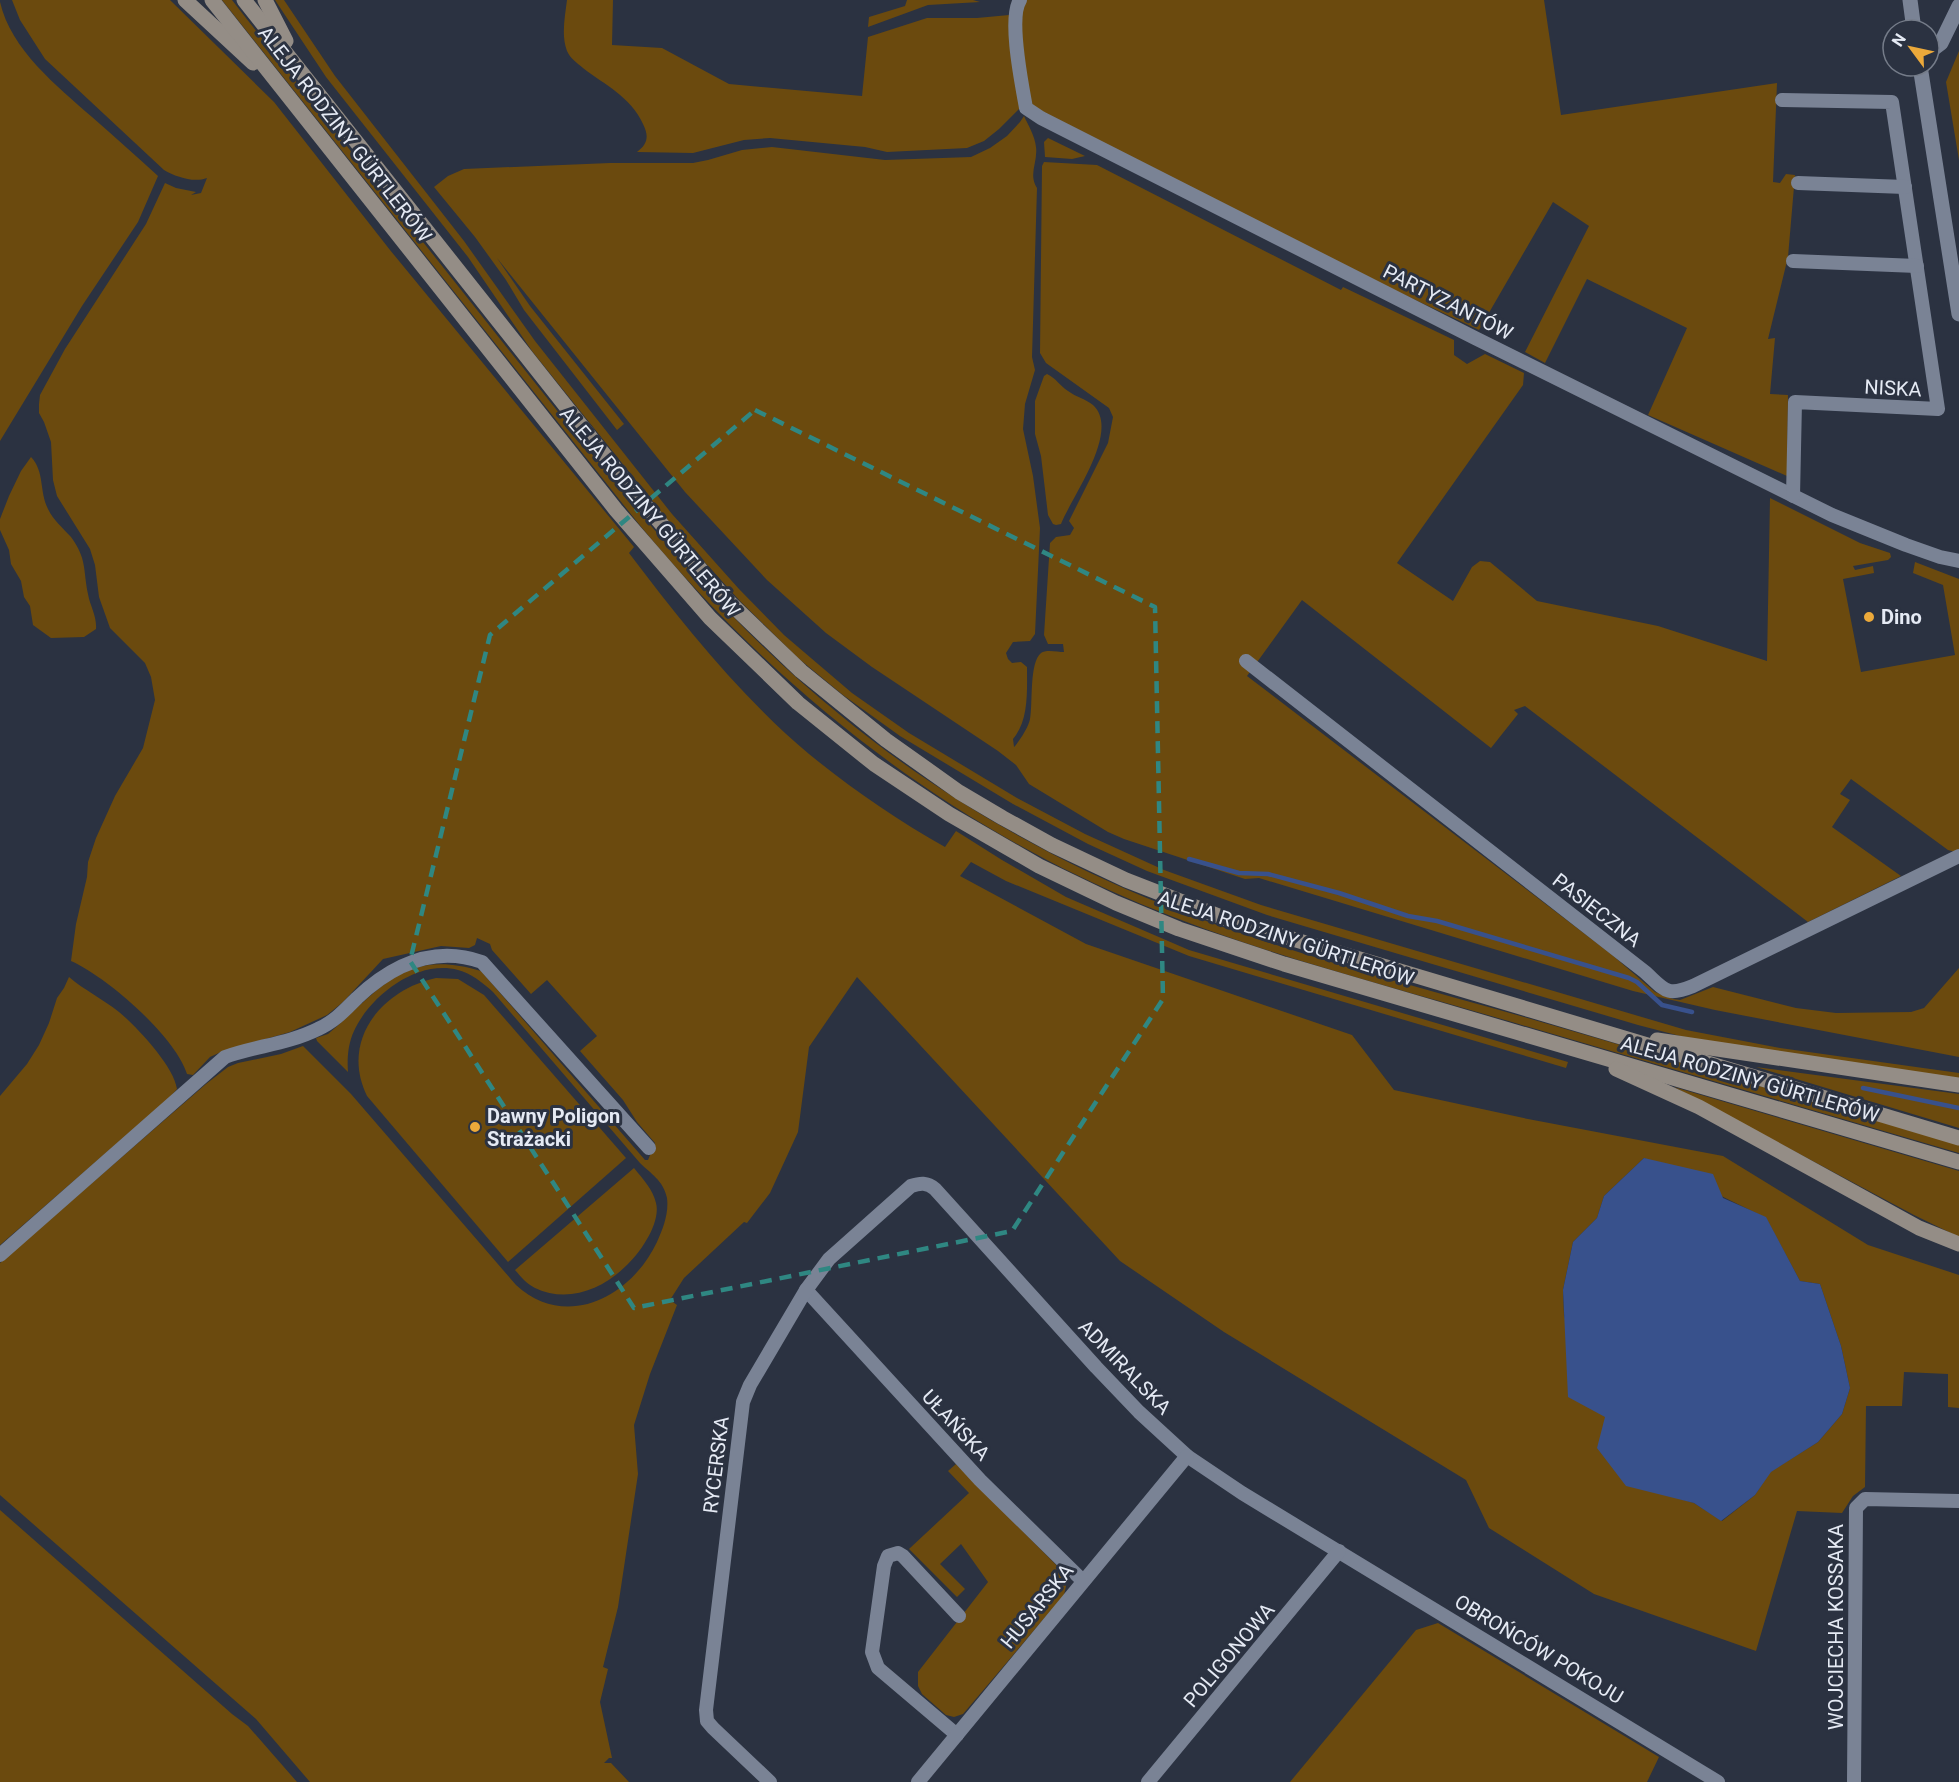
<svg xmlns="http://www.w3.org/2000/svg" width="1959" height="1782" font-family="Roboto,sans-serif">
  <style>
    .green { fill: #6b4a0e; fill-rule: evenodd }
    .water { fill: #38518c }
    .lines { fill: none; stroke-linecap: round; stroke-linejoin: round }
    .stream { stroke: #38518c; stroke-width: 4.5 }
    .minor { stroke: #7a8395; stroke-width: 14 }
    .tertiary { stroke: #7a8395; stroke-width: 15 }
    .secondary { stroke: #948d86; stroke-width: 15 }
    .marked { fill: none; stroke: #2f8782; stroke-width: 4.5; stroke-dasharray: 12 8; stroke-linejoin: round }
    .poi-dot { fill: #eca93a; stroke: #2b3241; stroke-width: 2 }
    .labels { text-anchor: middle; stroke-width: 6; stroke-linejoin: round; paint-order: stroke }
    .street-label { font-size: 20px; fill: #e5eaf4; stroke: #2b3241 }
    .poi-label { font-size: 20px; font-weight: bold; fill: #e5eaf4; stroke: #2b3241; text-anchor: start }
  </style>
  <rect width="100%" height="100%" fill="#2b3241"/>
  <!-- green -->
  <g class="green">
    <path d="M 12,0 L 170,0 L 274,102 L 390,250 L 634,547 L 629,553 C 681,622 743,699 809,754 C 852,789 897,820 945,847 L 956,831 L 1002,860 L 1066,897 L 1189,950 L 1568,1062 L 1566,1068 L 1189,956 L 1006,881 L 971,862 L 960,876 L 1086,944 L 1352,1035 L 1394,1090 L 1528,1119 L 1723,1156 L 1868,1245 L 1959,1275 L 1959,1408 L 1948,1407 L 1948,1374 L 1904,1372 L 1902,1406 L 1866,1406 L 1865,1487 L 1853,1496 L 1842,1513 L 1797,1511 L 1756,1651 L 1594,1594 L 1489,1528 L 1466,1480 L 1224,1332 L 1120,1261 L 857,977 L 809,1047 L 798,1132 L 770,1193 L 747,1223 L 744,1222 L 684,1278 L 670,1300 L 677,1305 L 650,1374 L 634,1425 L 638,1474 L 618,1607 L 603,1667 L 608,1669 L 600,1702 L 612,1758 L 609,1758 L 604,1763 L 611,1763 L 629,1782 L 310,1782 L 256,1719 L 0,1495 L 0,1263 L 206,1084 L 228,1067 L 238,1063 L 281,1054 L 303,1046 L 351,1094 L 516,1285 C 566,1331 631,1297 657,1242 C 663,1229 669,1213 667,1198 C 663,1180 651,1174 640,1163 L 493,992 C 483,983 471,973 458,970 C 417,959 370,996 354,1031 C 348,1044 347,1058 348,1072 L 317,1041 L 316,1038 L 328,1034 L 335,1028 C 384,984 409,949 481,971 L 645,1160 L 648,1160 L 655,1143 L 637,1122 L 623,1100 L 580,1051 L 597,1036 L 547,980 L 531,994 L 492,950 L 490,944 L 477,938 L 475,945 L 469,948 L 441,946 L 383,959 L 343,1002 L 327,1015 L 290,1032 L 223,1051 L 210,1057 L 193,1075 L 187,1074 C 175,1036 107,977 71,961 L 76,924 L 87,877 L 88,862 L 96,838 L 115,796 L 143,748 L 155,700 L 151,677 L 145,663 L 110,628 L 99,597 L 95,565 L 90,549 L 57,496 L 53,480 L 51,442 L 44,422 L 39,413 L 39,404 L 40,395 L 65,349 L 146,224 L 165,183 L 176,188 L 196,192 L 191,195 L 201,193 L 207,178 C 194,183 176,177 164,170 L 45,59 L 20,20 ZM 1644,1158 L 1766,1218 L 1800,1281 L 1820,1284 L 1841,1346 L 1850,1388 L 1842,1414 L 1818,1442 L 1770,1472 L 1755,1495 L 1722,1521 L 1694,1503 L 1668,1495 L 1605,1417 L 1564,1316 L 1563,1290 L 1573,1242 L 1597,1218 L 1604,1196 Z"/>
    <path d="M 222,0 L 232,0 C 327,122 424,243 520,364 C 619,488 715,614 839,714 C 936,794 1047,858 1164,905 C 1280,951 1403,983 1524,1017 C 1669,1059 1814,1102 1959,1145 L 1959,1153 C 1805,1108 1652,1063 1498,1018 C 1378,983 1256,952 1141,904 C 943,822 774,688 638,523 Z"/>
    <polygon points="275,0 284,0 335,76 464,241 535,341 672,514 739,589 784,635 852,693 909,733 1017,798 1085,834 1164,870 1261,905 1686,1030 1780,1048 1959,1073 1959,1080 1684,1037 1638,1025 1267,915 1147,871 1088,844 1013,804 900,736 843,695 798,658 740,601 679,534 638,483 532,351 468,257 326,77"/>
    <path d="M 567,0 L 613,0 L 612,45 L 662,48 L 729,84 L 862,96 L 868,37 L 927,18 L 977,18 L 1009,15 L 1015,76 L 1020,108 L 999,129 L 984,141 L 967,148 L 887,152 L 865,147 L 770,138 L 744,140 L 693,153 L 637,152 C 648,144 649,136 643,124 C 631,97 605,85 583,68 C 577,63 570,58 567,51 C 561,36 565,16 567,0 Z"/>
    <polygon points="907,0 973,0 980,2 928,5 868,27 869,17 905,6"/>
    <polygon points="1021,0 1544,0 1561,115 1777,83 1773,182 1780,183 1786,174 1795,175 1788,257 1768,339 1775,338 1770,394 1788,395 1787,476 1648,415 1687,328 1587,279 1545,363 1525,352 1589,226 1553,202 1479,330 1174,186 1026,107 1017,4"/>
    <path d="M 0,2 C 11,50 57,86 92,117 C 114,136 136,156 158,176 L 138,222 L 82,306 L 0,441 Z"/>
    <polygon points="1959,51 1959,160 1946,82"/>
    <path d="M 1024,116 C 1028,125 1035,136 1036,147 C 1038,162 1028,174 1037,188 L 1032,357 L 1035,370 L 1025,404 L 1023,429 L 1033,476 L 1040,528 L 1035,634 L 1030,641 L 1013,642 L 1006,653 L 1008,659 L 1012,663 L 1021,662 L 1027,667 C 1027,691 1029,720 1013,739 L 1014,747 C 1019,742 1029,726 1030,719 C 1033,703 1029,663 1041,653 C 1046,649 1058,652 1064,652 L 1063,644 L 1048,644 L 1044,635 L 1050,543 L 1056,537 L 1070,535 L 1074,528 L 1069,521 L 1108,443 L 1113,417 L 1109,408 L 1046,363 L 1040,353 L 1042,166 L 1044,162 L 1097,165 L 1341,290 L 1343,287 L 1454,340 L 1454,355 L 1467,364 L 1485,354 L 1524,373 L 1523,385 L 1397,563 L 1453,601 L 1472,567 L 1480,561 L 1490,562 L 1537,601 L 1658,626 L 1767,661 L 1770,498 L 1860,543 L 1890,553 L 1891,557 L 1888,560 L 1853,566 L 1855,570 L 1873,566 L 1874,573 L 1843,579 L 1861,672 L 1955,655 L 1943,585 L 1913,573 L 1915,562 L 1959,579 L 1959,850 L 1955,852 L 1948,850 L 1851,779 L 1840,794 L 1850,800 L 1832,827 L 1901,876 L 1808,922 L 1525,706 L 1514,710 L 1518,714 L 1491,748 L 1302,600 L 1247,676 L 1611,954 L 1655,992 L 1673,999 L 1680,1000 L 1713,987 L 1796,1008 L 1836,1013 L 1911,1012 L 1924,1008 L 1959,968 L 1959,1057 L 1715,1010 L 1633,991 L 1259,878 L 1245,879 L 1124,839 L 1108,832 L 1029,784 L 1016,765 L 998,751 L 872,667 L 826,633 L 767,580 L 685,492 L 497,258 L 530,306 L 624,424 L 617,430 L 524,310 L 506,280 L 475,237 L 434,187 L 448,176 L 464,169 L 610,163 L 693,163 L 708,160 L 742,150 L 772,147 L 885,160 L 971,157 L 990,148 L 1007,136 L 1020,122 Z"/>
    <polygon points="1048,138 1085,156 1072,159 1045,157 1044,142"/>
    <path d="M 1047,374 C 1056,378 1060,386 1068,391 C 1076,397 1086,399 1093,405 C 1121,431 1072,496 1061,524 L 1056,525 L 1053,524 L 1048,515 L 1041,456 L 1035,434 L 1035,401 L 1044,376 Z"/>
    <path d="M 31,457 C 45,472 39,491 48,509 C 53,520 63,528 71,537 C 87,559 83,569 88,594 C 90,606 97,616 96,629 L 84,637 L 51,638 L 33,625 L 30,606 L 24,597 L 21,581 L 11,564 L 9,550 L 0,530 L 0,519 L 9,496 L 21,471 Z"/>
    <path d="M 69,977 C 84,990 103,999 119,1012 C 136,1026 174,1066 177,1089 L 169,1098 L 0,1245 L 0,1096 L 27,1064 L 39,1045 L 49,1023 L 57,998 L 64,988 Z"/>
    <path d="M 436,978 L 458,979 L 484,995 L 626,1158 L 508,1262 L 367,1096 C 340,1041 381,990 436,978 Z"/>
    <polygon points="1756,1067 1959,1094 1959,1128"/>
    <polygon points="1674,1087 1959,1171 1959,1237 1914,1215"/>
    <path d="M 634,1168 C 643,1179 653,1190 656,1203 C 659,1214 653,1229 647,1239 C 626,1276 579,1309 535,1288 C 527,1284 521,1277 515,1270 Z"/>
    <polygon points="956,1464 1065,1574 1067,1582 1064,1595 963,1714 954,1717 946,1715 922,1694 918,1686 918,1672 988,1582 961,1544 940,1564 965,1589 957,1597 909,1549 969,1493 948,1471"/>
    <polygon points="0,1510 232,1714 248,1726 297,1782 0,1782"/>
    <polygon points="1438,1623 1659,1757 1647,1782 1290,1782 1416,1630"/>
  </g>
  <!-- water -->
  <polygon class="water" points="1644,1158 1713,1174 1723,1198 1766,1217 1800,1281 1820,1284 1841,1346 1850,1388 1842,1414 1818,1442 1771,1472 1755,1495 1721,1521 1694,1503 1626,1486 1597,1448 1605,1417 1568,1397 1563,1290 1573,1242 1597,1218 1604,1196"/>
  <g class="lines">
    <!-- stream -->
    <g class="stream">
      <polyline points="1189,859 1239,873 1268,874 1339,893 1408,916 1437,921 1629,978 1637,982 1662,1005 1692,1012"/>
      <polyline points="1863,1088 1959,1108"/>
    </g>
    <!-- minor -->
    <g class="minor">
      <path d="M 1020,0 C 1008,18 1022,85 1026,108 L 1041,118 L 1475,338 L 1832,515 L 1906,545 L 1940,557 L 1959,561"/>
      <polyline points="1782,100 1892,102 1938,409 1795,402 1793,496"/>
      <polyline points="1798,183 1905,187"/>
      <polyline points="1793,261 1917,266"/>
      <path d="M 1246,661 L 1645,972 C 1665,990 1666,997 1693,986 L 1959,856"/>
      <path d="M 0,1255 L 225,1057 C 255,1046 288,1044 318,1029 C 334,1022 344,1011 357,998 C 392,965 434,945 482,962 L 649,1148"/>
      <polyline points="806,1290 980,1480 1083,1581"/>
      <polyline points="957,1735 878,1668 872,1652 884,1566 888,1556 898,1553 903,1556 959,1616"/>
      <path d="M 770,1782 L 713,1728 L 707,1721 L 706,1710 L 743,1402 L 750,1385 L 806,1290 L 829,1259 L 911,1186 C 920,1183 927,1182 935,1189 L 1096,1367 L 1139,1412 L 1187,1456 L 1242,1493 L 1718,1782"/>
      <polyline points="918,1782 1187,1456"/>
      <polyline points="1148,1782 1339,1551"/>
      <polyline points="1854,1782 1856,1508 1865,1499 1959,1501"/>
    </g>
    <!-- tertiary -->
    <g class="tertiary">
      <polyline points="1910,0 1914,30"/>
      <polyline points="1929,52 1941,43 1959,6"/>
      <polyline points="1920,66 1959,314"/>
    </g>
    <!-- secondary -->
    <g class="secondary">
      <polyline points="185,0 253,63"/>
      <polyline points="212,0 616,510 710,618 798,703 874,764 949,814 1039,866 1116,903 1179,929 1284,964 1959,1162"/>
      <polyline points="244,0 633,491 726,599 801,671 886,740 959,792 1003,818 1052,845 1126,880 1229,920 1959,1138"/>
      <polyline points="265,0 286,41"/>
      <polyline points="1657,1040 1959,1085"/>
      <polyline points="1616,1069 1699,1107 1919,1228 1959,1244"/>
    </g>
  </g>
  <!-- marked area -->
  <path class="marked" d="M 755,410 L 1155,607 L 1163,999 L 1012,1231 L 634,1308 L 410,961 L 490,635 Z"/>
  <!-- markers -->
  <g class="poi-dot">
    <circle cx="1869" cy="617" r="6"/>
    <circle cx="475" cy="1127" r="6"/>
  </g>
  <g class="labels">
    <!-- street labels -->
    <g class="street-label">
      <text transform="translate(345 134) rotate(52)" y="7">ALEJA RODZINY GÜRTLERÓW</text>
      <text transform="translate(1448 302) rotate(27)" y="7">PARTYZANTÓW</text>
      <text transform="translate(1893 388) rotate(3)" y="7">NISKA</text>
      <text transform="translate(650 512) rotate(50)" y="7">ALEJA RODZINY GÜRTLERÓW</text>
      <text transform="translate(1597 910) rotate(38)" y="7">PASIECZNA</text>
      <text transform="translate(1286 938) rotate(18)" y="7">ALEJA RODZINY GÜRTLERÓW</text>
      <text transform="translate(1750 1079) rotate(16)" y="7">ALEJA RODZINY GÜRTLERÓW</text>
      <text transform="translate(1125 1367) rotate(46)" y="7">ADMIRALSKA</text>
      <text transform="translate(956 1425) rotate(47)" y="7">UŁAŃSKA</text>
      <text transform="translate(716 1465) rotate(-83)" y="7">RYCERSKA</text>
      <text transform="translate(1037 1606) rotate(-51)" y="7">HUSARSKA</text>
      <text transform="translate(1836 1627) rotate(-90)" y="7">WOJCIECHA KOSSAKA</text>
      <text transform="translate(1539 1649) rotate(31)" y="7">OBROŃCÓW POKOJU</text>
      <text transform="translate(1229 1655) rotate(-50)" y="7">POLIGONOWA</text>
    </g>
    <!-- poi labels -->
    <g class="poi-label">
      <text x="1881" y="624">Dino</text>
      <text x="487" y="1123">Dawny Poligon<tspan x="487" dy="23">Strażacki</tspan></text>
    </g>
  </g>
  <!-- north arrow -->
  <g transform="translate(1911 48) rotate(303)"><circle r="28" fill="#2b3241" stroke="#757c89" stroke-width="1.5"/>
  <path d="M0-4.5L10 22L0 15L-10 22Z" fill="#eca93a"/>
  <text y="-9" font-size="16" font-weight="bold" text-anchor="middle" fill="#e5eaf4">N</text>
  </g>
</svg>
